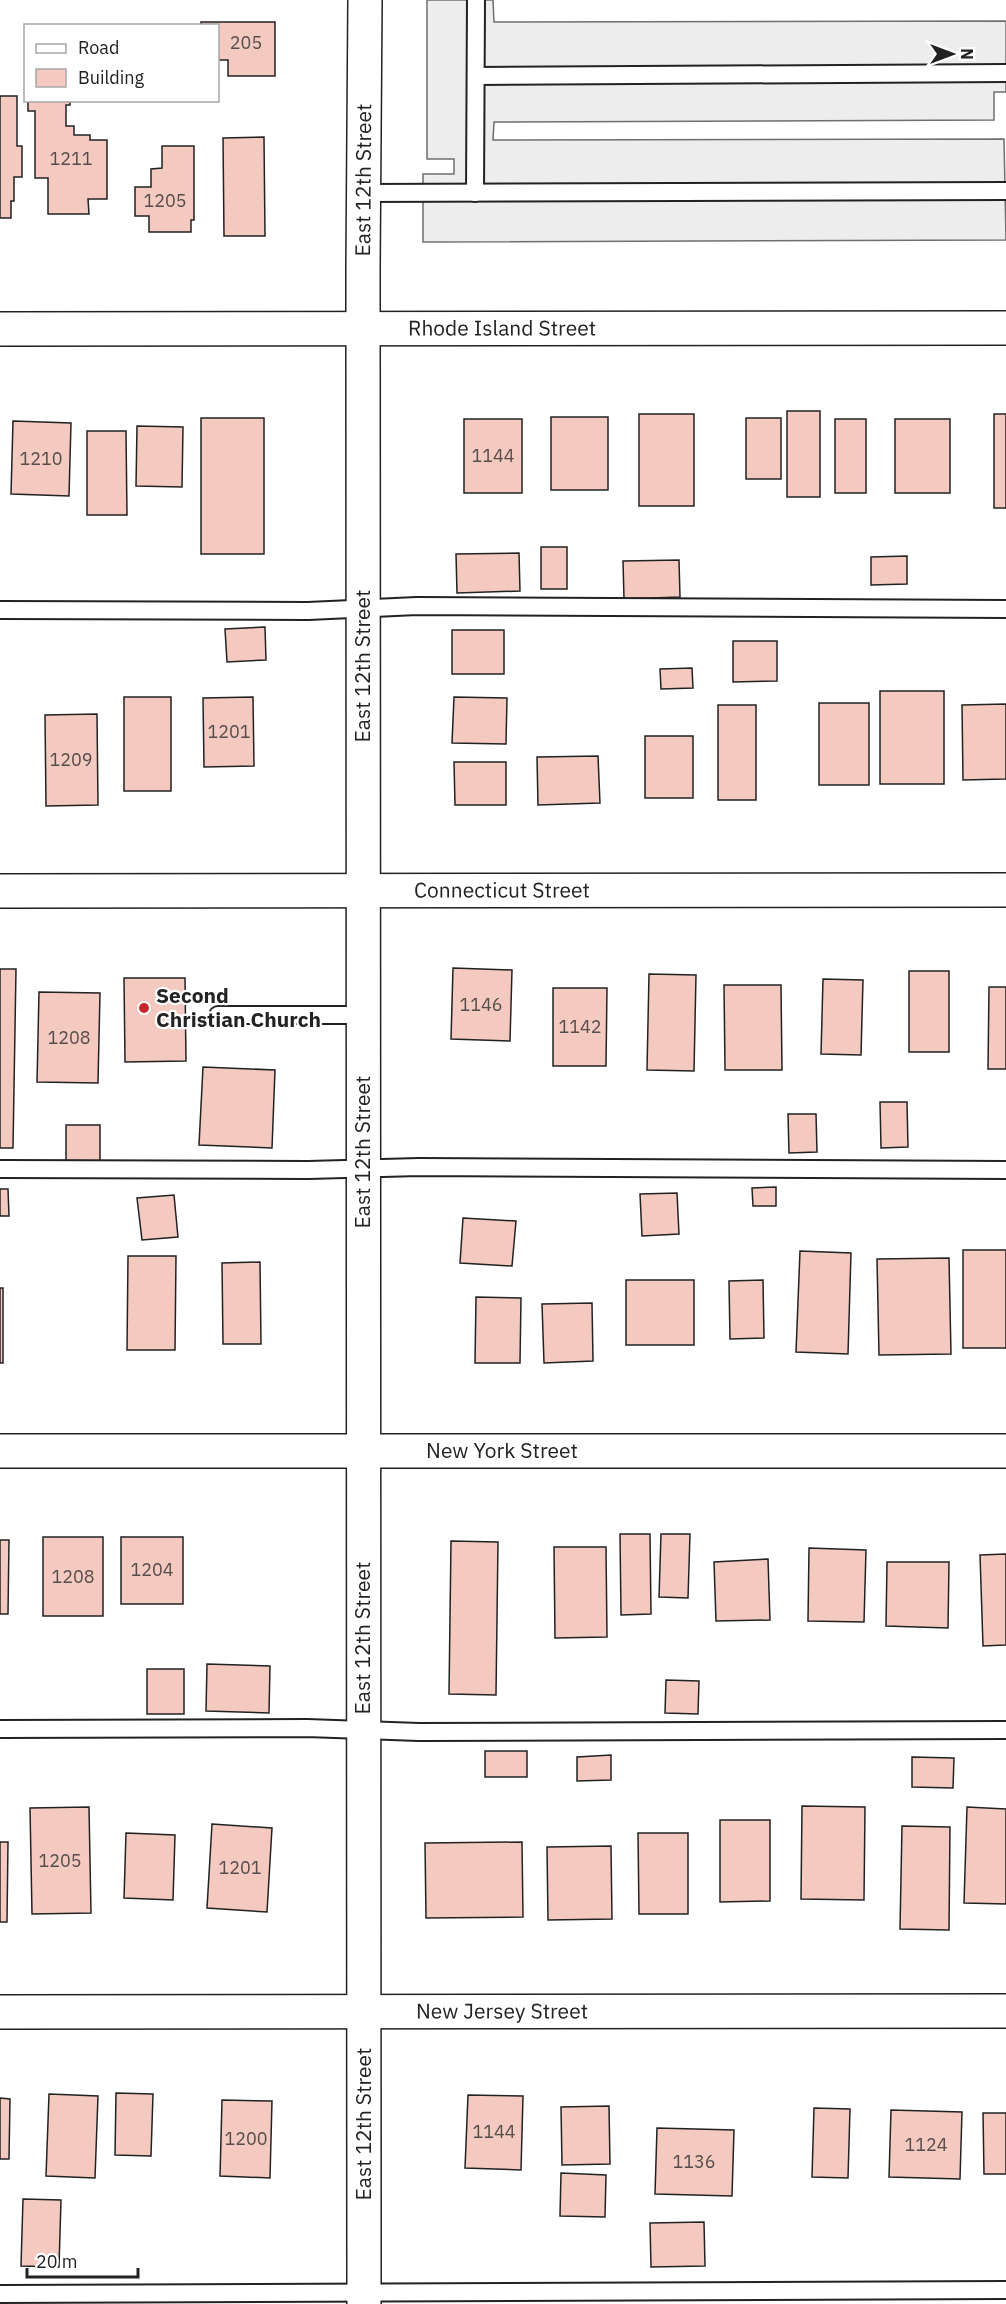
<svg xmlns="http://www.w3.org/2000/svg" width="1006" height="2304" font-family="'IBM Plex Sans',sans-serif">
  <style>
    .parking { fill: #ededed; stroke: #6f6f6f; stroke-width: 1.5 }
    .building { fill: #f3c9c0; stroke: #222; stroke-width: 1.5 }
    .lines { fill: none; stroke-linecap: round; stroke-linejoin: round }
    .service-casing { stroke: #222; stroke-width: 20 }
    .minor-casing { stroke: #222; stroke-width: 36 }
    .tertiary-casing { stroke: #222; stroke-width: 36 }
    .service { stroke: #fff; stroke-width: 16 }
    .minor { stroke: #fff; stroke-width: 33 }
    .tertiary { stroke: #fff; stroke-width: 33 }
    .poi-dot { fill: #c62828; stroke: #fff; stroke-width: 2 }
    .labels { text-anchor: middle; stroke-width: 4.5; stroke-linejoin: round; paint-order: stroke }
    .number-label { font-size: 18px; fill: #564c4a }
    .street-label { font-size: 21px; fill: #222; stroke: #fff }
    .poi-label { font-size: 21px; font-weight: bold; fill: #222; stroke: #fff; text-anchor: start }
  </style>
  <rect width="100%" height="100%" fill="#fff"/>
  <!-- parking -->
  <polygon class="parking" points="427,0 493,0 494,22 1006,21 1006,92 994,92 994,120 494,122 493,140 1004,139 1006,240 423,242 423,174 454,174 454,159 427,159"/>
  <!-- building -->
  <g class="building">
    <polygon points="201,22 275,22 275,76 228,76 228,60 218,60 218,26 164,26 201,25"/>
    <polygon points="0,96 17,96 17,146 22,146 22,177 14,177 14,201 11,201 11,218 0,218"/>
    <polygon points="28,100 70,100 70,105 66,105 66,126 74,126 74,135 90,135 90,140 107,140 107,199 88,199 89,214 48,214 48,178 35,178 35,111 28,111"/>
    <polygon points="264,137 265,236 224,236 223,138"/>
    <polygon points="162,146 194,146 194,220 191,220 191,232 149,232 149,216 135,216 135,187 151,187 151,169 162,168"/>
    <rect x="787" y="411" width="33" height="86"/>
    <rect x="639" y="414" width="55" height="92"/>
    <rect x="994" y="414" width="12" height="94"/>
    <rect x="551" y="417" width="57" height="73"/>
    <rect x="201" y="418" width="63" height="136"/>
    <rect x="746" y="418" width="35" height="61"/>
    <rect x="464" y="419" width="58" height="74"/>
    <rect x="835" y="419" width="31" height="74"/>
    <rect x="895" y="419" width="55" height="74"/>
    <polygon points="13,421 71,423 69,496 11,494"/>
    <polygon points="137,426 183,427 182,487 136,486"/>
    <polygon points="87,431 126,431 127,515 87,515"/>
    <rect x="541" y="547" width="26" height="42"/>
    <polygon points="519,553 520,591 457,593 456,554"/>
    <polygon points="907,556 907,584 871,585 871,557"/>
    <polygon points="679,560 680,597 624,599 623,561"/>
    <polygon points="265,627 266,660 227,662 225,629"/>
    <rect x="452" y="630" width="52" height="44"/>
    <polygon points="733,641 777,641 777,681 733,682"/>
    <polygon points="692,668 693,688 661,689 660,669"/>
    <rect x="880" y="691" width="64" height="93"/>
    <rect x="124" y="697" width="47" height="94"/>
    <polygon points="253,697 254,766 204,767 203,698"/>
    <polygon points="454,697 507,698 506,744 452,743"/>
    <rect x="819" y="703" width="50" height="82"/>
    <polygon points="1006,704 1006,779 963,780 962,705"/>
    <rect x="718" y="705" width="38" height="95"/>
    <polygon points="97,714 98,805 46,806 45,715"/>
    <rect x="645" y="736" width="48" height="62"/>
    <polygon points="598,756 600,803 538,805 537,757"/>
    <polygon points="454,762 506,762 506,805 455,805"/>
    <polygon points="453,968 512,970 510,1041 451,1039"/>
    <polygon points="0,969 16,969 13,1148 0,1148"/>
    <rect x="909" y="971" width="40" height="81"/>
    <polygon points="649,974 696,975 694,1071 647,1070"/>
    <polygon points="124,978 185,978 186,1061 125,1062"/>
    <polygon points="823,979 863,980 861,1055 821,1054"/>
    <polygon points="724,985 781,985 782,1070 725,1070"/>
    <polygon points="989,987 1006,987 1006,1069 988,1069"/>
    <polygon points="553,988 607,988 606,1066 553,1066"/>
    <polygon points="39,992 100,993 98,1083 37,1082"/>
    <polygon points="203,1067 275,1070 272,1148 199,1145"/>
    <polygon points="880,1102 907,1102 908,1147 881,1148"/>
    <polygon points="788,1114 816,1114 817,1152 789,1153"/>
    <rect x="66" y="1125" width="34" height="38"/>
    <polygon points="776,1187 776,1206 753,1206 752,1188"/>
    <polygon points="0,1189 8,1189 9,1216 0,1216"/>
    <polygon points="677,1193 679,1234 642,1236 640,1194"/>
    <polygon points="174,1195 178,1237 142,1240 137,1198"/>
    <polygon points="463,1218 516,1221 512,1266 460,1263"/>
    <rect x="963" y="1250" width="43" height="98"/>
    <polygon points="800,1251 851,1253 848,1354 796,1352"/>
    <polygon points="128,1256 176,1256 175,1350 127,1350"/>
    <polygon points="949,1258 951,1354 879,1355 877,1259"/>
    <polygon points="260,1262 261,1344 223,1344 222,1263"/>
    <rect x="626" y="1280" width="68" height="65"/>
    <polygon points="763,1280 764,1338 730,1339 729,1281"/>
    <rect x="0" y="1288" width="3" height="75"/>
    <polygon points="476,1297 521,1298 520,1363 475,1363"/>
    <polygon points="592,1303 593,1361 544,1363 542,1304"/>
    <polygon points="620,1534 650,1534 651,1614 621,1615"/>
    <polygon points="661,1534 690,1534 688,1598 659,1597"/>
    <rect x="43" y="1537" width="60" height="79"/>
    <rect x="121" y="1537" width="62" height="67"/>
    <polygon points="0,1540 9,1540 8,1614 0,1614"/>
    <polygon points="451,1541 498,1542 496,1695 449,1694"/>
    <polygon points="554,1547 606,1547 607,1637 555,1638"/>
    <polygon points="809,1548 866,1550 864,1622 808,1621"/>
    <polygon points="1006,1554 1006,1645 983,1646 980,1555"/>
    <polygon points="768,1559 770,1620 716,1621 714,1562"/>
    <polygon points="887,1562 949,1562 948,1628 886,1626"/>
    <polygon points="207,1664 270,1666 269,1713 206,1711"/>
    <rect x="147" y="1669" width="37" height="45"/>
    <polygon points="666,1680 699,1681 698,1714 665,1713"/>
    <rect x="485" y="1751" width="42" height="26"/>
    <polygon points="611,1755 611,1780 577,1781 577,1757"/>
    <polygon points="912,1757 954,1758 953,1788 912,1787"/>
    <polygon points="802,1806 865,1807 864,1900 801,1899"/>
    <polygon points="89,1807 91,1913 32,1914 30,1808"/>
    <polygon points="967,1807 1006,1809 1006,1904 964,1903"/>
    <polygon points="720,1820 770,1820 770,1901 720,1902"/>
    <polygon points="212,1824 272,1828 267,1912 207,1908"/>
    <polygon points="902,1826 950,1827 949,1930 900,1929"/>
    <polygon points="126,1833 175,1835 173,1900 124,1898"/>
    <polygon points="638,1833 688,1833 688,1914 639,1914"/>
    <polygon points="0,1842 8,1842 7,1922 0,1922"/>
    <polygon points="522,1842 523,1917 426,1918 425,1843"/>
    <polygon points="611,1846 612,1919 548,1920 547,1847"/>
    <polygon points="116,2093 153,2094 151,2156 115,2155"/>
    <polygon points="49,2094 98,2096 95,2178 46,2176"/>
    <polygon points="468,2095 523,2096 521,2170 465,2168"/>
    <polygon points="0,2098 10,2099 9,2159 0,2159"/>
    <polygon points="222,2100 272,2101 270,2178 220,2176"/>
    <polygon points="609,2106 610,2164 562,2165 561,2107"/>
    <polygon points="814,2108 850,2109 848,2178 812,2177"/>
    <polygon points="891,2110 962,2112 960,2179 889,2177"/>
    <polygon points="983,2113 1006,2113 1006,2174 984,2174"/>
    <polygon points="657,2128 734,2130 732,2196 655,2194"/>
    <polygon points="561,2173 606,2175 605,2217 560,2216"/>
    <polygon points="23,2199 61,2200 59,2267 21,2266"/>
    <polygon points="704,2222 705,2266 651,2267 650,2223"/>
  </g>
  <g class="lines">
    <!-- service casing -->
    <g class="service-casing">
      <g id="service">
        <polyline points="476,76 1006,73"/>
        <polyline points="363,193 1006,191"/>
        <polyline points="475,193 476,0"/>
        <polyline points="0,610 308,611 417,606 1006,609"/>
        <polyline points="218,1015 363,1015"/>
        <polyline points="0,1169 308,1170 419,1167 1006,1170"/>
        <polyline points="0,1729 307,1728 419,1732 1006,1730"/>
        <polyline points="0,2294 1006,2290"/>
      </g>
    </g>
    <!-- minor casing -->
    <g class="minor-casing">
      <g id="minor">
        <path id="s1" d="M 0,329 L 1006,328"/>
        <path id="s2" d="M 0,1451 L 1006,1451"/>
        <path id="s3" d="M 0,2012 L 1006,2011"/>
        <path id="s4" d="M 364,2304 L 363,268 L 365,0"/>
      </g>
    </g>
    <!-- tertiary casing -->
    <g class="tertiary-casing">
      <g id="tertiary">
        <path id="s5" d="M 0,891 L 1006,890"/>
      </g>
    </g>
    <!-- service -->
    <use href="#service" class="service"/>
    <!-- minor -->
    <use href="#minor" class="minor"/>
    <!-- tertiary -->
    <use href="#tertiary" class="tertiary"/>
  </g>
  <!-- markers -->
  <circle class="poi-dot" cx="144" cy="1008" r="6"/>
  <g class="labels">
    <!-- number labels -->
    <g class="number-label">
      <text x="246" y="49">205</text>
      <text x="71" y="165">1211</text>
      <text x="165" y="207">1205</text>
      <text x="493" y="462">1144</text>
      <text x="41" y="465">1210</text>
      <text x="229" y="738">1201</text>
      <text x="71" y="766">1209</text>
      <text x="481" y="1011">1146</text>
      <text x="580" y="1033">1142</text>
      <text x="69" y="1044">1208</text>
      <text x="152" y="1576">1204</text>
      <text x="73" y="1583">1208</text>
      <text x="60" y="1867">1205</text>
      <text x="240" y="1874">1201</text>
      <text x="494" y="2138">1144</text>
      <text x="246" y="2145">1200</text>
      <text x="926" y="2151">1124</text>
      <text x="694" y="2168">1136</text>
    </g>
    <!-- street labels -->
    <g class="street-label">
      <text dy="7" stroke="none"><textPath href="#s4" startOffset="2124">East 12th Street</textPath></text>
      <text dy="7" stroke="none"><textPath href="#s1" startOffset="502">Rhode Island Street</textPath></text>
      <text transform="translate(363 666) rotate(-90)" y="7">East 12th Street</text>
      <text dy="7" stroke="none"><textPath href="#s5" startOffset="502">Connecticut Street</textPath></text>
      <text transform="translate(363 1152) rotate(-90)" y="7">East 12th Street</text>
      <text dy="7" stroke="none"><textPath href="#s2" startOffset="502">New York Street</textPath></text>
      <text transform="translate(363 1638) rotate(-90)" y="7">East 12th Street</text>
      <text dy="7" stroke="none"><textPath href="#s3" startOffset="502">New Jersey Street</textPath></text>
      <text transform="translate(364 2124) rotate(-90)" y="7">East 12th Street</text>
    </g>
    <!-- poi labels -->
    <g class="poi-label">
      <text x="156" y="1003">Second<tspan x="156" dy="24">Christian Church</tspan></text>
    </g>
  </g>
  <!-- legend -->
  <rect x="24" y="24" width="195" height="78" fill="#ffffff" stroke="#a7a7a7" stroke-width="1.5"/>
  <rect x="36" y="44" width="30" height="9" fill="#ffffff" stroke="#a7a7a7" stroke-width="1.5"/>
  <text x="78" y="54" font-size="18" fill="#222222">Road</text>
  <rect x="36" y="69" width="30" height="18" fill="#f3c9c0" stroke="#a7a7a7" stroke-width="1.5"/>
  <text x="78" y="84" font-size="18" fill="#222222">Building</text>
  <!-- north arrow -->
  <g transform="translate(952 54) rotate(90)" stroke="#ffffff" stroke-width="4.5" paint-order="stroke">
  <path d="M0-4.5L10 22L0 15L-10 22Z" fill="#222222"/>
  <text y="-9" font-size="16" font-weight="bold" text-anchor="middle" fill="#222222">N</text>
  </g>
  <!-- scale -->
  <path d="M27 2268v9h111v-9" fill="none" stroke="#222222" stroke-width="3"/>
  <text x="36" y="2268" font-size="18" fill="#222222" stroke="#ffffff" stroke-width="4.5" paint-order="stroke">20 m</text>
</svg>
